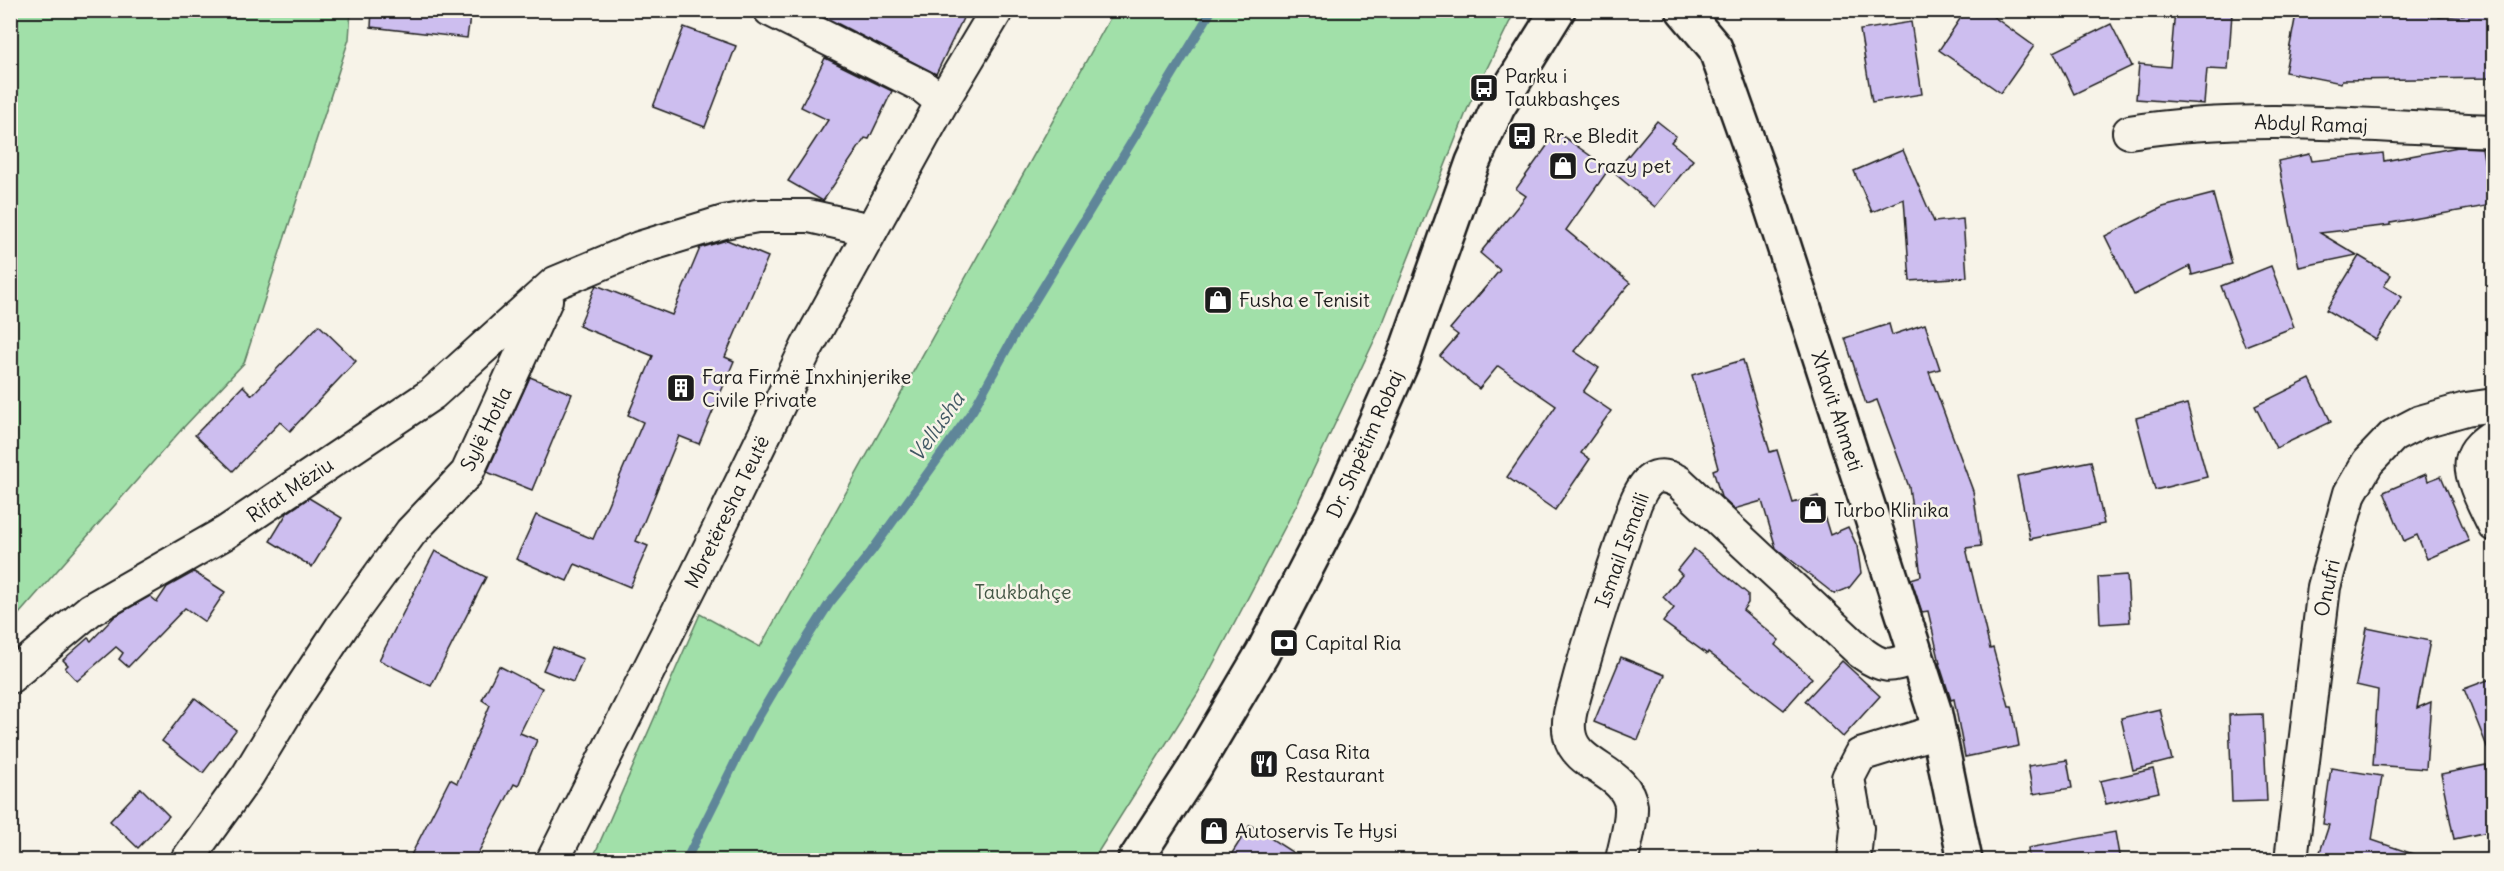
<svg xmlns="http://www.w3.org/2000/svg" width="2504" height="871" font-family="Delius,sans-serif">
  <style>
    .green { fill: #a1e0a9; stroke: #5e7e62; stroke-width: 1.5 }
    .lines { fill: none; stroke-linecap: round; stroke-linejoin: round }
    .stream { stroke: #5f8699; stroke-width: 9 }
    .building { fill: #cdbeef; stroke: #1c1c1c; stroke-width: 1.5 }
    .street-casing { stroke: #1c1c1c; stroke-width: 36 }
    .secondary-casing { stroke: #1c1c1c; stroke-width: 38 }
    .street { stroke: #f7f3e8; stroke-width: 32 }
    .secondary { stroke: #f7f3e8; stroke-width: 33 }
    .labels { text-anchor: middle; stroke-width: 5; stroke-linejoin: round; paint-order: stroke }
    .poi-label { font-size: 20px; fill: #1c1c1c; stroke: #f7f3e8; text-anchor: start }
    .street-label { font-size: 20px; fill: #1c1c1c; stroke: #f7f3e8 }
    .park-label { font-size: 20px; fill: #445746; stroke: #f7f3e8 }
    .water-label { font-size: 21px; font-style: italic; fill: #435a65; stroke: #f7f3e8 }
  </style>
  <rect width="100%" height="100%" fill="#f7f3e8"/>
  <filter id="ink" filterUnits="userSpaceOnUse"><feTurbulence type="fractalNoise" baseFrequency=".0167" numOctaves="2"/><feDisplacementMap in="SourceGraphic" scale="12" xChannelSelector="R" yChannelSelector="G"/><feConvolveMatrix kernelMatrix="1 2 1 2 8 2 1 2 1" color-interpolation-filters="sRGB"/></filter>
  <g filter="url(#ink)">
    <!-- green -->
    <g class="green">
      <polygon points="11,10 351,11 349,39 244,363 182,429 11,623"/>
      <polygon points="1114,11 1515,11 1469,105 1384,320 1297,504 1198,693 1093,860 592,860 700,614 760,647"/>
    </g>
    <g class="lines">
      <!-- stream -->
      <polyline class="stream" points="686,860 751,730 784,674 829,604 871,552 973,410 1020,325 1212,10"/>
    </g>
    <!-- building -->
    <g class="building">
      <polygon points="372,10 471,10 467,38 371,27"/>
      <polygon points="811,10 967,10 936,74"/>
      <polygon points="1966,10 1984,10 2034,46 2001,93 1939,50"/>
      <polygon points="2175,10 2232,13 2228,70 2207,69 2204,104 2136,99 2139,64 2170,67"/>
      <polygon points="2313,10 2439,10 2439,17 2493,12 2493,78 2342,80 2341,83 2285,72 2296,14 2311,17"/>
      <polygon points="1911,22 1922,94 1872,102 1860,30"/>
      <polygon points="2111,24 2132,66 2074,94 2054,52"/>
      <polygon points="684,27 736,46 705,127 653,107"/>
      <polygon points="825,58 892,91 869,139 865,138 823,201 788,181 828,120 801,107"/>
      <polygon points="1657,121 1676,136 1671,142 1693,160 1655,207 1614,173"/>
      <polygon points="1557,132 1609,169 1566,230 1630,283 1574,351 1599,368 1583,392 1611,411 1581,453 1590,459 1555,510 1507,477 1556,406 1498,366 1479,389 1440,356 1458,335 1450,329 1500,270 1480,253 1526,196 1516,189"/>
      <polygon points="2458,147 2482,148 2492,205 2391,223 2391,225 2320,233 2357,255 2299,267 2278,161 2310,154 2312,161 2383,153 2384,161"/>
      <polygon points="1903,150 1934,222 1963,219 1967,277 1910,281 1904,199 1872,212 1854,171"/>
      <polygon points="2213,194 2232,264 2192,275 2190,266 2134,295 2105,236 2163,207"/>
      <polygon points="727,240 768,257 725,357 734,361 699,444 679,436 636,541 648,546 630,587 575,564 567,581 516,559 536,515 593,539 643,422 628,415 653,356 579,326 596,285 672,315 700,248"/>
      <polygon points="2359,256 2391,275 2384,286 2402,297 2376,340 2326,310"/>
      <polygon points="2271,266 2294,327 2245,346 2221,286"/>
      <polygon points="1889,324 1892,335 1925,324 1940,369 1929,372 1973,491 1981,546 1966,548 1990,649 1993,648 2009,706 2012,706 2019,746 1965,757 1954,699 1951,700 1939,663 1940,663 1928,611 1922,612 1911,579 1921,576 1909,487 1877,400 1866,404 1845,338"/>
      <polygon points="319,325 356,361 290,431 280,422 233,471 195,435 243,386 252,395"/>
      <polygon points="1743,360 1770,452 1777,450 1793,503 1818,496 1830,535 1848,527 1857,546 1861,573 1849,588 1834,594 1776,548 1762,501 1734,509 1721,497 1713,470 1718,468 1692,375"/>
      <polygon points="530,377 572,394 532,490 487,472"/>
      <polygon points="2310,379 2331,422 2276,448 2255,406"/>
      <polygon points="2187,404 2207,477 2155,490 2136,418"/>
      <polygon points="2091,461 2104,524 2030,539 2017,476"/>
      <polygon points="2426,474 2428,481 2441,476 2469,541 2427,559 2417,535 2404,541 2384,492"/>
      <polygon points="309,498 342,518 312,567 270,541 287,513"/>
      <polygon points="1694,549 1748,594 1748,603 1743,610 1779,640 1775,645 1812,678 1784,710 1708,652 1707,654 1663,622 1674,608 1663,597 1682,575 1677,570"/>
      <polygon points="435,551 486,577 431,686 379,660"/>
      <polygon points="194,572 225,592 205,622 185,608 128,667 119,659 123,653 116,647 77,681 65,668 68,665 63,660 88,638 91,641 115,616 150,596 157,602 167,587"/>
      <polygon points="2127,575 2130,622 2100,624 2098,577"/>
      <polygon points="2367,628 2430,641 2417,708 2431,702 2426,769 2373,765 2378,690 2356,685"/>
      <polygon points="553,647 583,659 573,682 543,670"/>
      <polygon points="1621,657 1665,675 1638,740 1594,722"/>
      <polygon points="1842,661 1880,696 1843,737 1805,701"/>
      <polygon points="499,666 542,688 520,733 537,740 518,786 514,784 474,861 408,861 450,779 457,783 490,705 482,700"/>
      <polygon points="2493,678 2493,759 2492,759 2464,689"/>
      <polygon points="195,698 236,730 203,773 162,741"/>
      <polygon points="2160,709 2172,760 2133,770 2121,718"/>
      <polygon points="2263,714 2267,801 2232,802 2229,715"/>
      <polygon points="2067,760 2072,788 2033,794 2028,766"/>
      <polygon points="2486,765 2493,801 2493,831 2454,839 2441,774"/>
      <polygon points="2331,768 2382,776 2372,840 2419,856 2418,861 2317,861 2329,825 2323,824"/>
      <polygon points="2153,769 2159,792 2106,804 2100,781"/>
      <polygon points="141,788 169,816 138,848 110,821"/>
      <polygon points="1250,825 1306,861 1227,861"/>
      <polygon points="2115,832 2120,861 2029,861 2028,848"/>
    </g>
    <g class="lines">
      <!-- street casing -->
      <g class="street-casing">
        <g id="street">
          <polyline points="770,10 922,86 942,102"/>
          <path d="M 2129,132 C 2250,113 2372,126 2494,131"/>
          <path d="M 2494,435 C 2485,441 2474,449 2472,460 C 2468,476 2487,510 2494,525"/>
          <polyline points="10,677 90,610 225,533 432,394 555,283 639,248 724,222 757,216 809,216 871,230"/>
          <polyline points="187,860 248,775 293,701 343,625 411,532 467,473 546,300"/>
          <polyline points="553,860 693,582 807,347 942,102 997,10"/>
          <path d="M 1622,860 C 1625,844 1632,823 1631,806 C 1627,771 1577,768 1570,736 C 1566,720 1573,702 1577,687 C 1593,625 1615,565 1635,504 C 1644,482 1654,468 1679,482 L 1862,653 C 1885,670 1891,666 1916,657"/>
          <polyline points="1854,860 1857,828 1848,778 1860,755 1938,731"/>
          <polyline points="2291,860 2324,587 2350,493 2368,462 2393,436 2420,422 2466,409 2494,405"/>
        </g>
      </g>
      <!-- secondary casing -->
      <g class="secondary-casing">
        <g id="secondary">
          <polyline points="1683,10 1715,48 1772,209 1934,710 1965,860"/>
          <polyline points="1135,860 1194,769 1262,654 1340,503 1403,360 1473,162 1498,107 1558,10"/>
        </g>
      </g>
      <!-- street -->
      <use href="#street" class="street"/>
      <!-- secondary -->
      <use href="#secondary" class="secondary"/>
    </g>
  </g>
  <!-- icons -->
  <defs>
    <g id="bus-square" transform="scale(1.5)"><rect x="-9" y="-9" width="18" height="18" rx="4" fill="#1c1c1c" stroke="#f7f3e8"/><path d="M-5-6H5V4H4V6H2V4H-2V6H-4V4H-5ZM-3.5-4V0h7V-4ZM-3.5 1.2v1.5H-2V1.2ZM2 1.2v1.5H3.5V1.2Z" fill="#fff"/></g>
    <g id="shop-square" transform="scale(1.5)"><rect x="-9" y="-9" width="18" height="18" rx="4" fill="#1c1c1c" stroke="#f7f3e8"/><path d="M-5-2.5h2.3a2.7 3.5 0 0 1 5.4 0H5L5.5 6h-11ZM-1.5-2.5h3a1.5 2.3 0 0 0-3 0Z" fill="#fff"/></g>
    <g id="building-square" transform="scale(1.5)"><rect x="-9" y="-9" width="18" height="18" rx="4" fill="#1c1c1c" stroke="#f7f3e8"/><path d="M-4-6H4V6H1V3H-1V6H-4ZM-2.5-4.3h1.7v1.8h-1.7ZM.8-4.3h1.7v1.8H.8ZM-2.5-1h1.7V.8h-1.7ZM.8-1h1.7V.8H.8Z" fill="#fff"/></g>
    <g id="bank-square" transform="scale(1.5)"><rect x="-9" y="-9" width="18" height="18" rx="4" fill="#1c1c1c" stroke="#f7f3e8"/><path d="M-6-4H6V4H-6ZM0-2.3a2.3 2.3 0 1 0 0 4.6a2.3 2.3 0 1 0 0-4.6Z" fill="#fff"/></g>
    <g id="restaurant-square" transform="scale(1.5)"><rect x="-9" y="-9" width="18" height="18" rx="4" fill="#1c1c1c" stroke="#f7f3e8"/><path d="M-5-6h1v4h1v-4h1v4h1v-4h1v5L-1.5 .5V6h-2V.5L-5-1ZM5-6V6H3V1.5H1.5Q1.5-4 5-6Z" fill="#fff"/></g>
  </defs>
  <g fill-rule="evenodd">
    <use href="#bus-square" x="1484" y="88"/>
    <use href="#bus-square" x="1522" y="136"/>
    <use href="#shop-square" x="1563" y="166"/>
    <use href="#shop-square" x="1218" y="300"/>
    <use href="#building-square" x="681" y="388"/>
    <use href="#shop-square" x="1813" y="510"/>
    <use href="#bank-square" x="1284" y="643"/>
    <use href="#restaurant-square" x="1264" y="764"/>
    <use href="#shop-square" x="1214" y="831"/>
  </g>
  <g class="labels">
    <!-- poi labels -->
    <g class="poi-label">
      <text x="1505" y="83">Parku i<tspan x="1505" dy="23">Taukbashçes</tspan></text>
      <text x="1543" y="143">Rr. e Bledit</text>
      <text x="1584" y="173">Crazy pet</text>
      <text x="1239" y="307">Fusha e Tenisit</text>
      <text x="702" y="384">Fara Firmë Inxhinjerike<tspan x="702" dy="23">Civile Private</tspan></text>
      <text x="1834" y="517">Turbo Klinika</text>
      <text x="1305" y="650">Capital Ria</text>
      <text x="1285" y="759">Casa Rita<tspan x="1285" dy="23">Restaurant</tspan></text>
      <text x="1235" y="838">Autoservis Te Hysi</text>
    </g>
    <!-- street labels -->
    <g class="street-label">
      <text transform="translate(2311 124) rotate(2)" y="7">Abdyl Ramaj</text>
      <text transform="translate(1837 411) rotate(72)" y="7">Xhavit Ahmeti</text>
      <text transform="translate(486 429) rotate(-64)" y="7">Sylë Hotla</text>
      <text transform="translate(1365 444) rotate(-66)" y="7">Dr. Shpëtim Robaj</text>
      <text transform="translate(290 490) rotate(-34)" y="7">Rifat Mëziu</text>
      <text transform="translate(727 512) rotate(-64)" y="7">Mbretëresha Teutë</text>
      <text transform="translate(1622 550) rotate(-70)" y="7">Ismail Ismaili</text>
      <text transform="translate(2327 588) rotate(-78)" y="7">Onufri</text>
    </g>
    <!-- park labels -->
    <g class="park-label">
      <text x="1023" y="599">Taukbahçe</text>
    </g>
    <!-- water labels -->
    <g class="water-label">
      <text transform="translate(937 427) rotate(-55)" y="7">Vellusha</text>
    </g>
  </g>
  <!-- margin -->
  <rect width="2504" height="871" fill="none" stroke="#f7f3e8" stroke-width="36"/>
  <rect x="18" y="18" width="2468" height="835" fill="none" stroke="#1c1c1c" stroke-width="2" filter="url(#ink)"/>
</svg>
